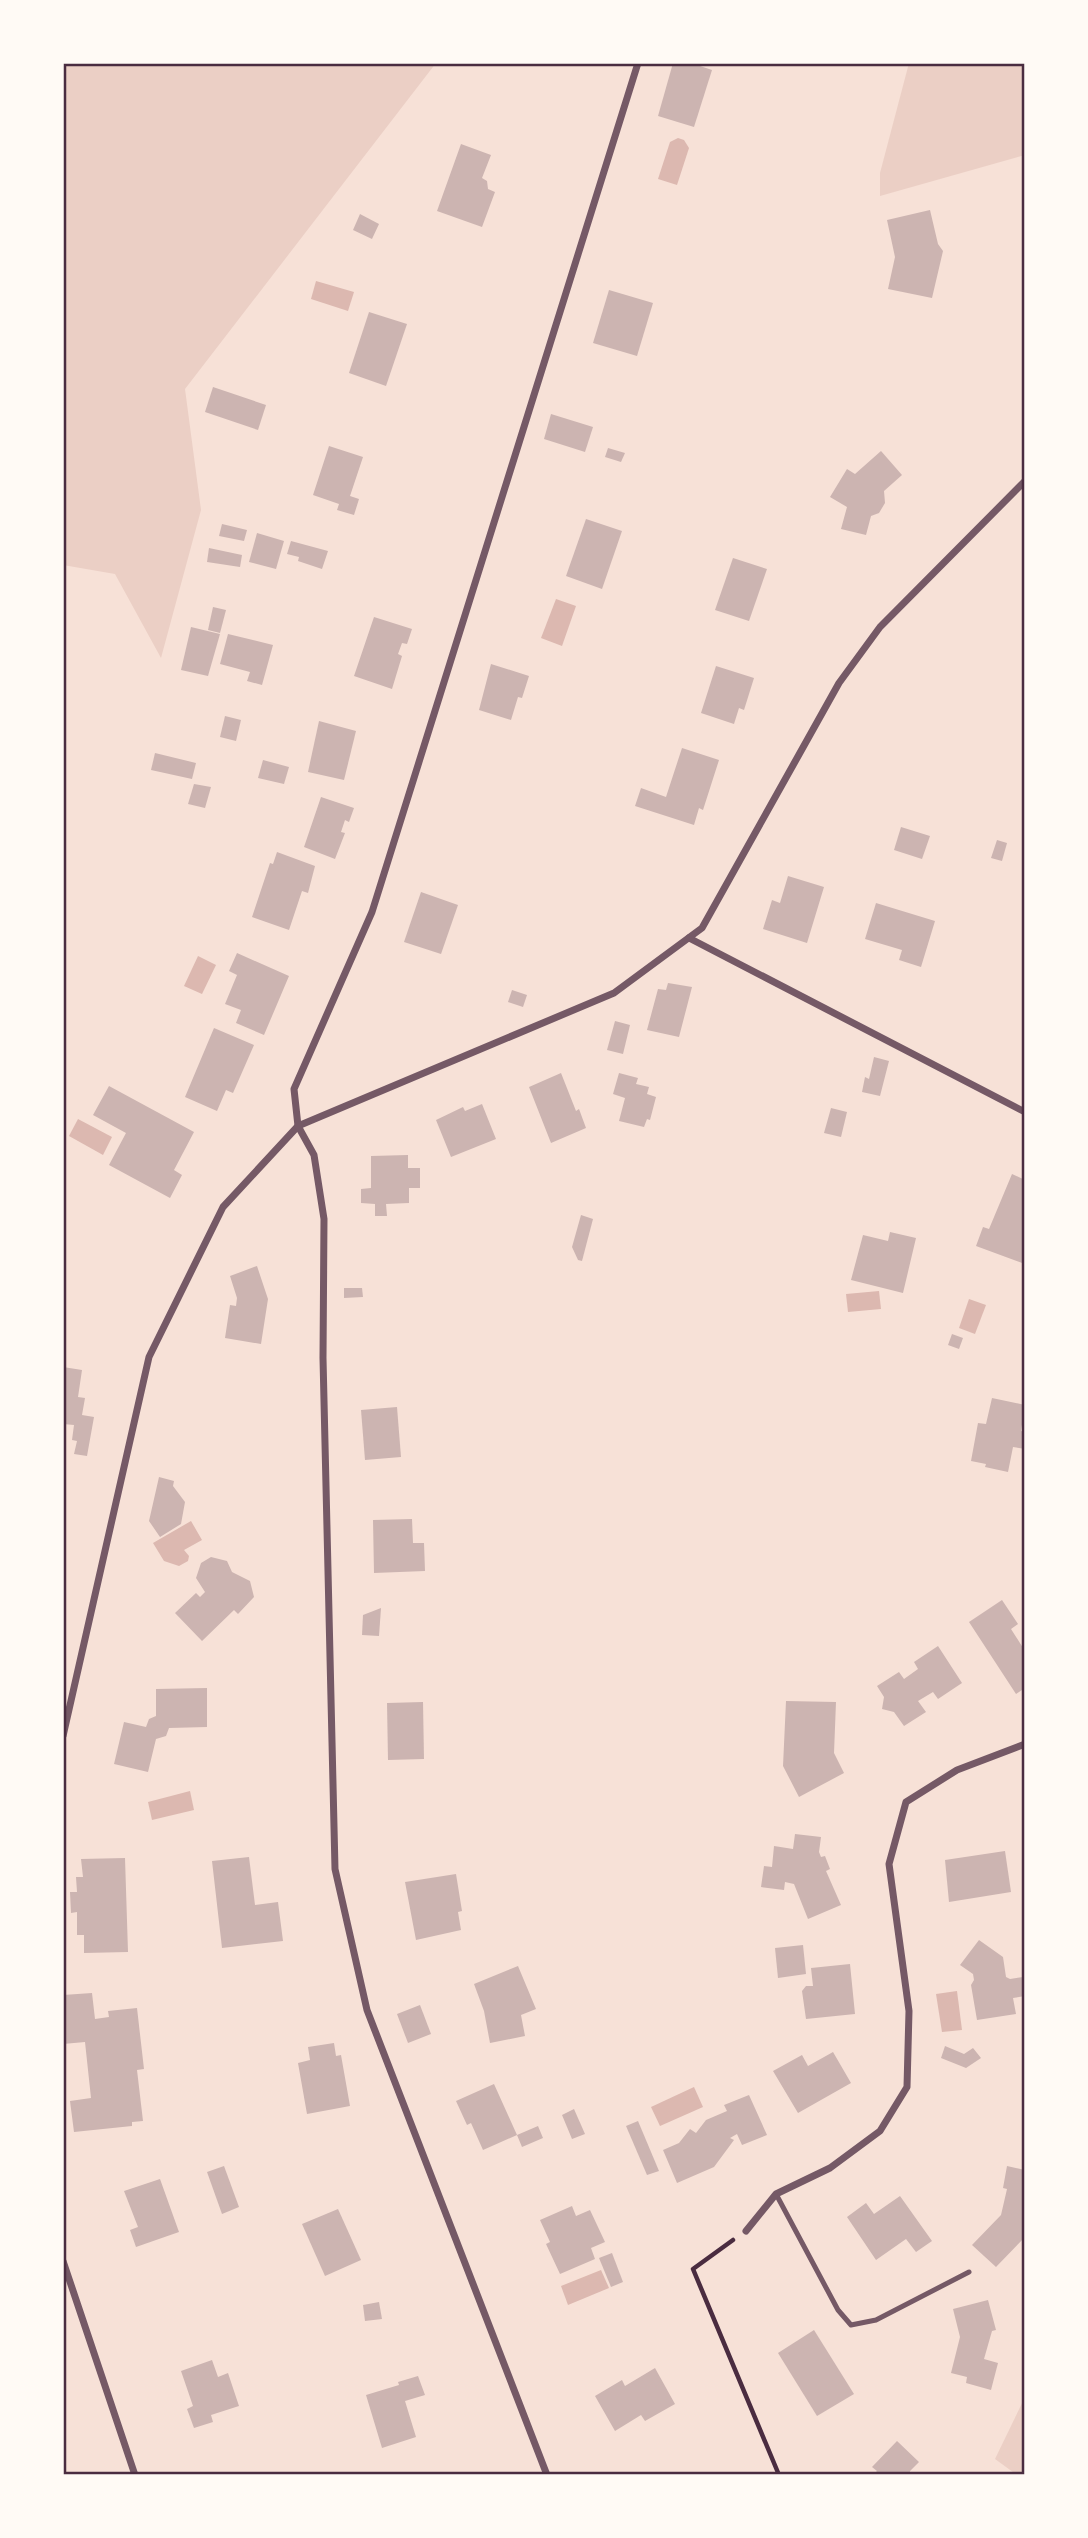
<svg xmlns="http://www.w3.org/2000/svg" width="1088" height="2538" font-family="Commissioner,sans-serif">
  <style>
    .green { fill: #ebcfc5 }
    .water { fill: #dcb8b0 }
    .building { fill: #ccb4b1 }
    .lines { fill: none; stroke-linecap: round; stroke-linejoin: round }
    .path { stroke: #4a2c40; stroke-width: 4.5 }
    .service { stroke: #755966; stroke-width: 5 }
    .minor { stroke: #755966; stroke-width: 7 }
    .neatline { fill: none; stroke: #4a2c40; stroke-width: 2.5 }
  </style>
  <rect width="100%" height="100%" fill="#f7e1d7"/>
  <!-- green -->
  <g class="green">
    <polygon points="63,63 436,63 185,389 201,510 161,658 115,574 63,565"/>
    <polygon points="909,63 1025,63 1025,155 880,196 880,173"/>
    <polygon points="1025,2397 1025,2475 1017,2475 995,2459"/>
  </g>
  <!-- water -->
  <g class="water">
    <polygon points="678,138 684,140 689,148 677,185 658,179 670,142"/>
    <polygon points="316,281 354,292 348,311 311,299"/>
    <polygon points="556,599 576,606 562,646 541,638"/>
    <polygon points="198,956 216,965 202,994 184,986"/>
    <polygon points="78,1119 112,1137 103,1155 69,1136"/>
    <polygon points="879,1291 881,1309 848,1312 846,1294"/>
    <polygon points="969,1299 986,1305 975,1334 959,1328"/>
    <polygon points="191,1521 202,1540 184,1550 189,1556 188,1561 179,1566 164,1561 153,1543"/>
    <polygon points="190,1791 194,1810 152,1820 148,1802"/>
    <polygon points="957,1991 962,2030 942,2032 936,1994"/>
    <polygon points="694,2087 703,2107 660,2126 651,2107"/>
    <polygon points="601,2270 609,2288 568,2305 561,2286"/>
  </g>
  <!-- building -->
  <g class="building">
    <polygon points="673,63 691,63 712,70 694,127 658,116"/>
    <polygon points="461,144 491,155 482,178 487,181 488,189 495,192 482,227 437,211"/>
    <polygon points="930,210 938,244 943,251 932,298 888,289 895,257 887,220"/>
    <polygon points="360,214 379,224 372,239 353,230"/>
    <polygon points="609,290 653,303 637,356 593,343"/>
    <polygon points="369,312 407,324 386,386 349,373"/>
    <polygon points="213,387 266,405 258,430 205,412"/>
    <polygon points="551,414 593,427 585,452 544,439"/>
    <polygon points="329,446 363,457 350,496 359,499 354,515 337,510 339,504 313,495"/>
    <polygon points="608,448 625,453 621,462 605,457"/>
    <polygon points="881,451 902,475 884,491 885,503 879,513 871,516 866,535 841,529 847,507 830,497 847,469 855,474"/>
    <polygon points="586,519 622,531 602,589 566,576"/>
    <polygon points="222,524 247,530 244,541 219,536"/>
    <polygon points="257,533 284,541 276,569 249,562"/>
    <polygon points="291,541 328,551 322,569 298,561 299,557 287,554"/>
    <polygon points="209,548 242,555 240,567 207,562"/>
    <polygon points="733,558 767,569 749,621 715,610"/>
    <polygon points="213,607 226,610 220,633 208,630"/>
    <polygon points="374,617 412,629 407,644 402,643 398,654 402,656 392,689 354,676"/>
    <polygon points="191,627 220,634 208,676 181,670"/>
    <polygon points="228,634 273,645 262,685 247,681 250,672 220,664"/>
    <polygon points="491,664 529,676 522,698 518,697 511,720 479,710"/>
    <polygon points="716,666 754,678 744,710 739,708 734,724 701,713"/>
    <polygon points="225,716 241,720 236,741 220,737"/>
    <polygon points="319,721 356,731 344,780 308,772"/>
    <polygon points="682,748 719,760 703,810 699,808 694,825 635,806 641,788 666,797"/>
    <polygon points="155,753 196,763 192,779 151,770"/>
    <polygon points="263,760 289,767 284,784 258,778"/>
    <polygon points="194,784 211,787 205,808 188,804"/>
    <polygon points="321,797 354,808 349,822 345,820 341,832 345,833 335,859 304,847"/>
    <polygon points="901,827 930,836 922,859 894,850"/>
    <polygon points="997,840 1007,843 1002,861 991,858"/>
    <polygon points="277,852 315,866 308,893 302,891 289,930 252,917 270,863 273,864"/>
    <polygon points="788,876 824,887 807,943 763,929 772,900 780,903"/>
    <polygon points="421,892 458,905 441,954 404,942"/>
    <polygon points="876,903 935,921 921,967 899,960 902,950 865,939"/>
    <polygon points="237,953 289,976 264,1035 236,1023 241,1010 225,1004 237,975 229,971"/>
    <polygon points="668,983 692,987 679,1037 647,1030 658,989 666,990"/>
    <polygon points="512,990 527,995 523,1007 508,1002"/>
    <polygon points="615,1021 630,1025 623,1054 607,1050"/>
    <polygon points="214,1028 254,1045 233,1093 226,1090 217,1111 185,1097"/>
    <polygon points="874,1057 889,1061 880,1096 862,1092 865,1077 869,1079"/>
    <polygon points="561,1073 576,1111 579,1109 586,1128 551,1143 529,1087"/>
    <polygon points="619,1073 638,1078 636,1084 649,1087 647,1094 656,1097 650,1120 647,1119 644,1127 619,1121 625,1098 613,1094"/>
    <polygon points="109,1086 194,1132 174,1170 182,1175 170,1198 109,1165 126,1133 93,1115"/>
    <polygon points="482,1104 496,1139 451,1157 436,1120 463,1107 465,1111"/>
    <polygon points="831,1108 847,1112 841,1137 824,1133"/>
    <polygon points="408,1155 408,1168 420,1168 420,1188 409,1188 409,1203 386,1204 387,1216 375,1216 375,1204 361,1203 361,1189 371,1188 371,1156"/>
    <polygon points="1012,1174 1025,1180 1025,1264 976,1246 983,1227 989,1229"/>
    <polygon points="581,1215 593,1219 582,1261 578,1260 572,1247"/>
    <polygon points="890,1232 916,1238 903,1293 851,1280 863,1235 888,1241"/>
    <polygon points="257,1266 268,1299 261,1344 225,1338 230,1305 236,1306 237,1298 230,1276"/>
    <polygon points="344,1288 362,1288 363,1297 344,1298"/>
    <polygon points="952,1334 963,1338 959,1349 948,1345"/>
    <polygon points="63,1367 82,1370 78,1397 85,1398 82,1415 94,1417 87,1456 74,1454 77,1441 72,1440 74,1425 63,1424"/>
    <polygon points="992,1398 1025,1405 1021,1431 1025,1432 1025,1449 1013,1447 1008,1472 985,1467 986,1464 971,1461 978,1423 986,1424"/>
    <polygon points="397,1407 401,1457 365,1460 361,1410"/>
    <polygon points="159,1477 174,1481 173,1486 185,1502 181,1524 160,1537 149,1521"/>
    <polygon points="412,1519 413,1543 424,1543 425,1571 374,1573 373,1520"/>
    <polygon points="211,1557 227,1561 232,1572 250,1581 254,1597 238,1614 234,1610 202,1641 175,1613 196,1593 200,1597 205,1592 196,1578 201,1563"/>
    <polygon points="1002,1600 1018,1624 1011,1629 1025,1651 1025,1688 1016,1694 969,1622"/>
    <polygon points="381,1608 379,1636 362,1635 363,1615"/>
    <polygon points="938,1646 962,1683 938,1699 933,1692 918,1701 926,1712 904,1726 894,1712 882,1709 884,1697 877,1686 899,1672 904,1679 918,1669 914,1662"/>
    <polygon points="207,1688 207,1727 169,1728 166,1736 156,1739 148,1772 114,1764 124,1722 146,1727 149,1719 156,1716 156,1689"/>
    <polygon points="786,1701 836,1702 834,1753 844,1773 799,1797 783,1766"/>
    <polygon points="423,1702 424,1759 388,1760 387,1703"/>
    <polygon points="795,1834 821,1837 819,1852 821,1857 825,1856 830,1869 826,1871 841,1905 808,1919 794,1884 785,1882 784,1890 761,1887 764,1866 772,1867 774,1846 793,1849"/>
    <polygon points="1005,1851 1011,1892 949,1902 945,1860"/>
    <polygon points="249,1857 255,1905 278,1902 283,1941 222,1948 212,1861"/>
    <polygon points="125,1858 128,1952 84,1953 84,1935 77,1935 77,1912 71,1913 70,1892 77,1892 76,1877 83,1877 81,1859"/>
    <polygon points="456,1874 462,1911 458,1912 461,1930 416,1940 405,1882"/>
    <polygon points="979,1940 1003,1957 1006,1977 1010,1979 1023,1977 1022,1970 1025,1970 1025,1996 1013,1998 1016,2014 977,2020 971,1985 974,1980 973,1974 960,1965"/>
    <polygon points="803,1945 806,1974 778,1978 775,1948"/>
    <polygon points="850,1964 855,2014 806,2019 802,1991 806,1986 813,1986 811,1968"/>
    <polygon points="518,1966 536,2009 521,2015 525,2036 490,2043 484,2011 474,1984"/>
    <polygon points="92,1993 95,2019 109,2017 108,2011 137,2008 144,2069 137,2070 143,2121 132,2122 132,2126 74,2132 70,2101 91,2098 85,2042 63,2044 63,1995"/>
    <polygon points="420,2005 431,2034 408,2043 397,2014"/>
    <polygon points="334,2043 336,2056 341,2055 350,2106 307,2114 298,2063 310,2060 308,2047"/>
    <polygon points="945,2046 964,2054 973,2048 981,2058 966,2068 941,2058"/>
    <polygon points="833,2052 851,2083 798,2113 773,2071 802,2055 808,2066"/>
    <polygon points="494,2084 517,2135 538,2126 543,2138 522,2147 517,2135 483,2150 471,2123 467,2125 456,2101"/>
    <polygon points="749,2095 767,2135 742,2145 737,2134 730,2138 734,2140 714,2167 677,2183 663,2150 679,2143 690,2129 696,2133 706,2120 727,2111 724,2105"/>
    <polygon points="574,2109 585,2134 572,2139 562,2115"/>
    <polygon points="638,2121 659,2171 647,2175 626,2126"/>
    <polygon points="224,2166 239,2207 222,2214 207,2172"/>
    <polygon points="1007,2166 1025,2170 1025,2237 996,2267 972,2245 1001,2215 1007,2189 1003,2188"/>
    <polygon points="160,2179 179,2232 136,2247 130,2230 138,2227 124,2191"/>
    <polygon points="900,2196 932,2241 916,2252 906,2239 876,2260 847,2217 866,2203 874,2214"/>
    <polygon points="572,2206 576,2216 590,2210 605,2242 591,2248 595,2259 560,2274 546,2244 550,2242 540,2220"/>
    <polygon points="338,2209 361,2260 325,2276 302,2224"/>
    <polygon points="612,2253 623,2282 611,2287 599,2258"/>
    <polygon points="988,2300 996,2330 992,2331 984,2359 998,2363 991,2390 966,2383 967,2377 951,2373 960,2337 953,2309"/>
    <polygon points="379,2302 382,2319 365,2321 363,2305"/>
    <polygon points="814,2330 854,2394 817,2416 778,2353"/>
    <polygon points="212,2360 218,2377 228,2373 239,2406 211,2415 213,2422 194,2428 187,2409 193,2406 181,2371"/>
    <polygon points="655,2368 675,2404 645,2421 641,2415 615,2431 595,2396 622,2380 625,2386"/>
    <polygon points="418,2376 425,2395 405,2401 416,2437 382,2448 366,2395 399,2385 398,2382"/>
    <polygon points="897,2441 919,2462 910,2471 910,2475 873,2475 877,2471 872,2467"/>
  </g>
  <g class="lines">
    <!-- path -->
    <polyline class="path" points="733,2240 693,2269 779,2475"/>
    <!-- service -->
    <polyline class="service" points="776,2194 838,2310 851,2325 876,2320 969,2272"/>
    <!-- minor -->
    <g class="minor">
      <polyline points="689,938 1025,1112"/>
      <polyline points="63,1736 149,1357 223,1207 298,1126 614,993 702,928 839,683 880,627 1025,481"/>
      <polyline points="746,2231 776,2194 830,2168 880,2131 907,2087 909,2011 889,1864 906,1802 957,1770 1025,1744"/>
      <polyline points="63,2261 135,2475"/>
      <polyline points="547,2475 367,2010 335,1869 323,1358 324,1219 314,1155 298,1126 294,1089 372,912 638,63"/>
    </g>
  </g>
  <!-- border -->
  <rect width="1088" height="2538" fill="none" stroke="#fffaf5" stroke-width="130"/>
  <rect x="65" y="65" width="958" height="2408" class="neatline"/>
</svg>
